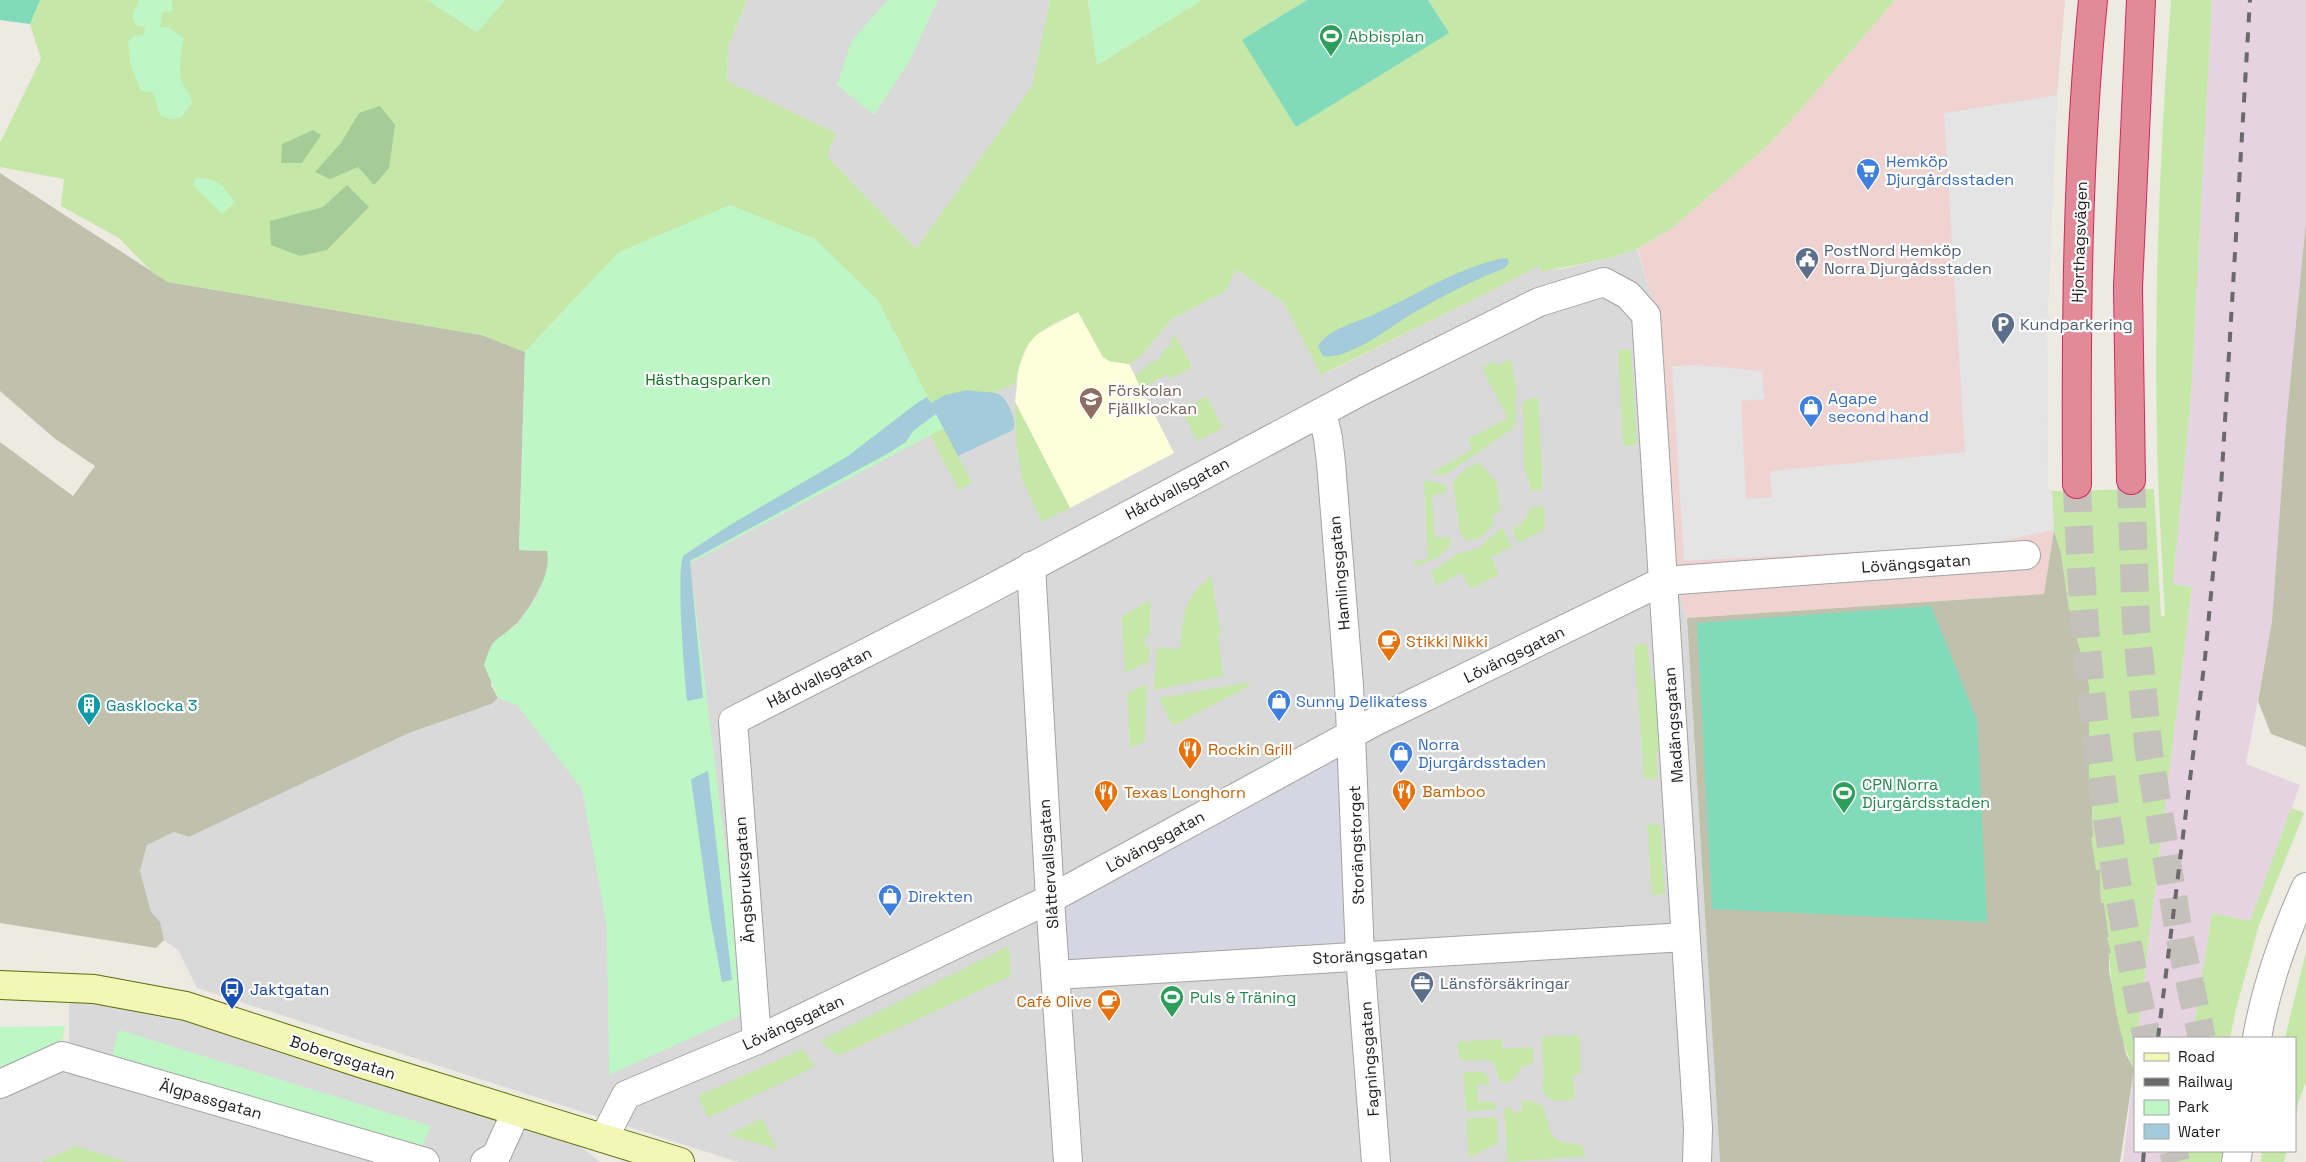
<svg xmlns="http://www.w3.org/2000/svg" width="2306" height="1162" font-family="'Space Grotesk',sans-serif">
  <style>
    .residential { fill: #dad9d9 }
    .commercial { fill: #eed3d1 }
    .industrial { fill: #e6d3e2 }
    .education { fill: #fdfeda }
    .construction { fill: #c0c1ad }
    .grass { fill: #c5e7a8 }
    .forest { fill: #a5cb97 }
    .park { fill: #bef7c5 }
    .pitch { fill: #81dbbb }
    .parking { fill: #e4e4e4 }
    .plaza { fill: #d6d6e3 }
    .water { fill: #a3cbda }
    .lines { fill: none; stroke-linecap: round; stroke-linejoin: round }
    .highway-tunnel { stroke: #c3c1ba; stroke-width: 28; stroke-dasharray: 28 14; stroke-linecap: butt }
    .street-casing { stroke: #a3a3a3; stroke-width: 30 }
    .secondary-casing { stroke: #5f6e08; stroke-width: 30 }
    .highway-casing { stroke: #d1285c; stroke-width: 30 }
    .street { stroke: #fff; stroke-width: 28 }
    .secondary { stroke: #f2f7b5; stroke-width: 28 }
    .highway { stroke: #e38a98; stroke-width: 28 }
    .rail { stroke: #6a6a6a; stroke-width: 4; stroke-dasharray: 10 10; stroke-linecap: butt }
    .labels { text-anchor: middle; stroke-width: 4.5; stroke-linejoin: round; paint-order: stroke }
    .leisure-label { font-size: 16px; fill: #27864d; stroke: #fff; text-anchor: start }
    .shop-label { font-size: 16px; fill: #366cbe; stroke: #fff; text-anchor: start }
    .street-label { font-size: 16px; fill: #1c1c1c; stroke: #fff }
    .service-label { font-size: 16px; fill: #4e5e75; stroke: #fff; text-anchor: start }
    .park-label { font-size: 16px; fill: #0e751a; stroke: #fff }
    .education-label { font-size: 16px; fill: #785e54; stroke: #fff; text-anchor: start }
    .food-label { font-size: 16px; fill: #c56008; stroke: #fff; text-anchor: start }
    .culture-label { font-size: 16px; fill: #0d838f; stroke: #fff; text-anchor: start }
    .transit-label { font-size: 16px; fill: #164399; stroke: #fff; text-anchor: start }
  </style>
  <rect width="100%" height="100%" fill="#edeae1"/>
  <!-- residential -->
  <g class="residential">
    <polygon points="747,0 1050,0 1033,86 916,249 827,156 727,81 728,47"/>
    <polygon points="730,205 967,404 1016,383 1140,357 1172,319 1226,291 1236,269 1284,303 1322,375 1491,291 1540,264 1541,271 1562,269 1610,258 1637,249 1653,302 1670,564 1687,618 1720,1162 738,1162 197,988 178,950 164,940 160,923 151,912 140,871 147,845 174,832 189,837 409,733 490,704 498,698 517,623 525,352"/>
    <polygon points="69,1001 106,1004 174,1016 577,1144 600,1162 0,1162 0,1075 69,1047"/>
  </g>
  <!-- commercial -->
  <polygon class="commercial" points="1895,0 2065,0 2057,95 2047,325 2048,490 2052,490 2054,530 2044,594 1687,618 1670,564 1653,302 1638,249 1672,228 1766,147 1795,116"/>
  <!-- industrial -->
  <g class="industrial">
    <polygon points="2212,0 2306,0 2306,221 2286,425 2272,621 2246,764 2300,785 2250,921 2212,913 2192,1038 2137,1038 2192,587 2173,584 2191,397"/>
    <polygon points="2135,1059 2135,1151 2169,1151 2167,1162 2123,1162"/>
  </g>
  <!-- education -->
  <polygon class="education" points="1078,312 1103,357 1109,361 1129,364 1174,453 1070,508 1015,402 1019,367 1031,338"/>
  <!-- construction -->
  <g class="construction">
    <polygon points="0,173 168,282 482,335 525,352 519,550 547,551 550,561 547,573 531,604 517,623 493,644 491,685 498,698 491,704 409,733 189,837 174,832 147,845 140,871 151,912 160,922 164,940 156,948 0,923 0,442 73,496 95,466 54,438 0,391"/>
    <polygon points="2306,221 2306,747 2271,734 2258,701 2272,621 2286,425"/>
    <polygon points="2054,530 2061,553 2069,607 2089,684 2089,784 2091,785 2094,853 2097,870 2100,869 2101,903 2104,902 2109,937 2107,938 2112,953 2109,954 2109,971 2126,1054 2134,1069 2120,1162 1720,1162 1687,618 2044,594"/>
  </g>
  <!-- grass -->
  <g class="grass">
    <path d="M 40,0 L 427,0 L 477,32 L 505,0 L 747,0 L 728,47 L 727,81 L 836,133 L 827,156 L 916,249 L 1032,86 L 1050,0 L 1088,0 L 1097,65 L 1202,0 L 1307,0 L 1243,40 L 1296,127 L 1448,33 L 1428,0 L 1895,0 L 1795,116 L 1766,147 L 1672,228 L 1637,249 L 1610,258 L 1541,272 L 1540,265 L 1491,291 L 1321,375 L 1284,303 L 1236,269 L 1226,291 L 1172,319 L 1140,357 L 1129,364 L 1109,361 L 1103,357 L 1078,312 C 1037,332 1024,335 1016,383 L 967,404 L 944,428 L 972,483 L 959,490 L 930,435 L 943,428 L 894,331 L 619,252 L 525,352 L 482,335 L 168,282 L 152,272 L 119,238 L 61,206 L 64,179 L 0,167 L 0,143 L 41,59 L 30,24 Z"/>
    <path d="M 2171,0 L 2212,0 L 2191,397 L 2173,584 L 2192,587 L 2137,1038 L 2135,1038 L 2134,1069 C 2118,1036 2111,989 2109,953 L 2111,953 L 2107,937 L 2109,937 L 2104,903 L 2101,903 L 2100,869 L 2096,870 L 2091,838 L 2093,836 L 2091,785 L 2089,784 L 2089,684 L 2069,607 L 2061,553 L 2054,530 L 2052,491 L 2154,489 L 2161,616 L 2165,616 C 2162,557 2158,497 2157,438 C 2154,292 2160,146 2171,0 Z"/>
    <polygon points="1176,336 1192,367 1171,379 1168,374 1141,389 1135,376 1150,363 1158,360 1164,350 1173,344 1170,340"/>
    <polygon points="1631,349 1637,445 1623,446 1618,350"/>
    <polygon points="1511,359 1516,389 1515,427 1445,475 1429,474 1472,450 1468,439 1508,418 1482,368 1494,361 1497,366"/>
    <polygon points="1207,396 1223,428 1197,441 1181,410"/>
    <polygon points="1538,396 1543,489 1531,491 1524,465 1523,402"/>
    <polygon points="1015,402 1070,508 1042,522 1022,479 1016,441"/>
    <polygon points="1479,462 1497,483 1500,510 1491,518 1495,523 1480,538 1466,541 1460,532 1453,482 1464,470"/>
    <polygon points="1424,480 1445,485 1446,493 1432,495 1435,537 1450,538 1451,545 1437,558 1416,566 1413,561 1428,559"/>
    <polygon points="1544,506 1545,529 1518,543 1512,530 1523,522 1531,508"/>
    <polygon points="1502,527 1512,547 1491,557 1499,574 1471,589 1461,573 1436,586 1431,572 1457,554 1479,548"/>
    <path d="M 1211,576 L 1221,634 L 1218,635 L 1223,676 L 1154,690 L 1157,648 L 1180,649 C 1184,615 1182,599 1211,576 Z"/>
    <polygon points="1151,600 1150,635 1145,636 1145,646 1150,647 1148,662 1125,673 1122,616"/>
    <polygon points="1647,644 1651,677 1659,687 1664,741 1656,755 1658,778 1644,779 1634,645"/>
    <polygon points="1249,682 1249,686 1173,726 1159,698"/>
    <polygon points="1147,684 1145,741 1130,748 1127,693"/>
    <polygon points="2291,808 2304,813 2259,925 2236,1009 2230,1038 2192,1038 2212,913 2250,921"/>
    <polygon points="1660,824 1665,894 1652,895 1647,825"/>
    <polygon points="1009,946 1011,976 838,1056 820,1041"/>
    <polygon points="2306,952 2306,1082 2298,1103 2295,1123 2295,1038 2285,1038"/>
    <path d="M 1579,1035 L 1581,1074 L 1573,1074 L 1575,1099 C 1562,1101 1548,1104 1542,1089 C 1546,1076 1542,1052 1541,1037 Z"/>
    <polygon points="1502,1039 1503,1049 1533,1047 1533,1063 1522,1067 1511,1082 1505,1083 1499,1080 1493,1062 1485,1060 1462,1061 1458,1051 1457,1042"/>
    <polygon points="803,1049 815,1067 708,1118 698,1096"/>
    <polygon points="1463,1072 1483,1072 1487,1075 1489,1084 1477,1085 1478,1102 1491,1101 1498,1109 1466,1111"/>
    <path d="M 1522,1101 C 1553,1098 1543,1126 1555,1138 C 1567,1150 1581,1134 1586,1156 L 1508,1162 L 1504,1109 L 1509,1107 L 1513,1112 L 1519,1112 L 1522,1108 Z"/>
    <polygon points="1497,1117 1498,1143 1469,1158 1466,1119"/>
    <polygon points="762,1118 777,1149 728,1135"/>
    <polygon points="76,1146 127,1162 41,1162"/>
    <polygon points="2169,1151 2227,1151 2226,1162 2167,1162"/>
    <polygon points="2262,1151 2287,1151 2284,1162 2261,1162"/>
  </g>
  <!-- forest -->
  <g class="forest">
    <polygon points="380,106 395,125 389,168 374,185 358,167 330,179 315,172 341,143 359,113"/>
    <polygon points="313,130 321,135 302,163 281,163 282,144"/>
    <polygon points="347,185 369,207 327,250 300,256 271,245 270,221 323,207"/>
  </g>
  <!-- park -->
  <g class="park">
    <path d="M 139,0 L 172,0 L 172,11 L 162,12 L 160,27 L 167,27 L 184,38 C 182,52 177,69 182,82 C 186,91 191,94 192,103 L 181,118 L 169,119 L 160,115 L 153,92 L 141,91 L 130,63 L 128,41 L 135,36 L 144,34 L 145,27 L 136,25 L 132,17 Z"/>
    <polygon points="427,0 505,0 477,32"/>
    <polygon points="888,0 938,0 909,62 874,115 837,85 852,40"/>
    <polygon points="1088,0 1202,0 1097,65"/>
    <path d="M 196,178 C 217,178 225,186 235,203 L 222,214 L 193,185 Z"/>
    <path d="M 730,205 L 815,239 L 877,299 L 944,428 L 690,563 L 746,1013 L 609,1075 L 607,927 L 582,789 L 517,705 L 498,698 L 484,665 C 486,658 489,649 493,643 C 499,636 510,631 517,624 C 532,608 552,573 547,551 L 519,550 L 525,352 L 619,252 Z"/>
    <polygon points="65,1026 62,1043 51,1053 0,1075 0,1027"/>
    <polygon points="119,1030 431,1126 421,1149 112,1056"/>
  </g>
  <!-- pitch -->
  <g class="pitch">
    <polygon points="0,0 40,0 30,24 0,20"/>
    <polygon points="1307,0 1428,0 1449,33 1296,127 1242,40"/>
    <polygon points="1931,606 1977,720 1987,922 1712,909 1697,623"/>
  </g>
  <!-- parking -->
  <polygon class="parking" points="2057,95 2047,325 2048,490 2052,490 2054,530 1983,545 1684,561 1672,366 1696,365 1762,371 1764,399 1741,401 1746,499 1772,497 1770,471 1965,452 1944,113"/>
  <!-- plaza -->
  <polygon class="plaza" points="1338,759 1349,942 1069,961 1064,898"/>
  <!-- water -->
  <g class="water">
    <path d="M 1504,258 L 1508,259 L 1509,263 L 1505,268 C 1474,280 1444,295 1415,312 C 1392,325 1351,360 1323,356 L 1318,346 C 1329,328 1359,322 1377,313 C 1418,294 1459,267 1504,258 Z"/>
    <path d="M 968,390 C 992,395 1002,385 1012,414 C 1014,420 1016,424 1013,430 L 958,456 L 936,414 L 913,431 L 906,442 L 887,454 L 690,561 L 703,698 L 687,701 C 685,680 675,565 684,555 L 730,525 L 848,456 L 917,403 L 927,397 L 931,403 L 945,395 Z"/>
    <polygon points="708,771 732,980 722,982 710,917 691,779"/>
  </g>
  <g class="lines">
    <!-- highway-tunnel -->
    <g class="highway-tunnel">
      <polyline points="2131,480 2136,625 2149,753 2180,939 2202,1038"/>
      <path d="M 2077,484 C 2083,671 2107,856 2147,1038"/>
      <polyline points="2173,1151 2176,1162"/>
    </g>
    <!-- street casing -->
    <g class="street-casing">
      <g id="street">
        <polyline points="1322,412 1328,438 1331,463 1349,686 1360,956 1376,1162"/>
        <polyline points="1031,566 1050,899 1068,1162"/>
        <polyline points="1056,975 1685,937"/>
        <path d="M 2257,1038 C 2266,986 2284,936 2306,887"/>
        <polyline points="757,1040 733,721 975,597 1365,389 1539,302 1604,282 1628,295 1646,315 1698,1128 1697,1162"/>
        <polyline points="0,1084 62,1056 425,1162"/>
        <polyline points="604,1138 626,1095 757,1040 1050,899 1374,722 1663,581 2026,555"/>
        <polyline points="485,1162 496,1156 516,1112"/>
        <polyline points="2236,1162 2238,1151"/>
      </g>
    </g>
    <!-- secondary casing -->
    <g class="secondary-casing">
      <polyline id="secondary" points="0,985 94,989 186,1006 363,1064 680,1162"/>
    </g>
    <!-- highway casing -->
    <g class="highway-casing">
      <g id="highway">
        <polyline points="2131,480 2128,287 2141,0"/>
        <path d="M 2077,484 C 2076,323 2077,161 2093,0"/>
      </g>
    </g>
    <!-- street -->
    <use href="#street" class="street"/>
    <!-- secondary -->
    <use href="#secondary" class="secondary"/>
    <!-- highway -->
    <use href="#highway" class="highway"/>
    <!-- rail -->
    <g class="rail">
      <polyline points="2158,1038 2205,658 2221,488 2250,0"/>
      <polyline points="2143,1162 2144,1151"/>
    </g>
  </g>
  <!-- icons -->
  <defs>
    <g id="stadium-pin" transform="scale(1.25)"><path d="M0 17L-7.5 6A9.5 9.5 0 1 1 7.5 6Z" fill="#2e9e5b" stroke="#fff"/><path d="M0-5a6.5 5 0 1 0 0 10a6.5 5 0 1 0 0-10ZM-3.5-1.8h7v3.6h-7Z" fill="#fff"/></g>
    <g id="supermarket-pin" transform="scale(1.25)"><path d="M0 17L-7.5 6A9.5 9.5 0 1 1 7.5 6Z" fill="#3f7fe0" stroke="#fff"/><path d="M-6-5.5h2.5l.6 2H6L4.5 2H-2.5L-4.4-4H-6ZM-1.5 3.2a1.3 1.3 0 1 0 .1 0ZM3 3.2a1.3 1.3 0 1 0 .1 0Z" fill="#fff"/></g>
    <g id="civic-pin" transform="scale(1.25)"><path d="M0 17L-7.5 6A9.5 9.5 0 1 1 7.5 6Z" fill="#5c6f8a" stroke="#fff"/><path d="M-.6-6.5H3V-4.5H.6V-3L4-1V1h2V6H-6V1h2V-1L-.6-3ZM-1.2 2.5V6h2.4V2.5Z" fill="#fff"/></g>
    <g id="parking-pin" transform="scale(1.25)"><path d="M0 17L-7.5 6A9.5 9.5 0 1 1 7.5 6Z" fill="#5c6f8a" stroke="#fff"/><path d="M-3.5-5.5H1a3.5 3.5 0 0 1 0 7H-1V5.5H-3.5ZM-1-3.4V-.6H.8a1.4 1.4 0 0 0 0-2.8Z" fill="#fff"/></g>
    <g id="school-pin" transform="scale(1.25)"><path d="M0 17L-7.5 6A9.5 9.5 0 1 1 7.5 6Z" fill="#8d6e63" stroke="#fff"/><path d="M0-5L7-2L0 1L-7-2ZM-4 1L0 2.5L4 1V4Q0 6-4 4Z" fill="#fff"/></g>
    <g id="shop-pin" transform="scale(1.25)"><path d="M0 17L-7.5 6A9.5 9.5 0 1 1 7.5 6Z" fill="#3f7fe0" stroke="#fff"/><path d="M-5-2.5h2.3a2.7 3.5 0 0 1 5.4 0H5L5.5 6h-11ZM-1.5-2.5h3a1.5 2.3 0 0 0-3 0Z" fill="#fff"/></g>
    <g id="cafe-pin" transform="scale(1.25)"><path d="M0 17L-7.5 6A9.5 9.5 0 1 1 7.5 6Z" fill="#e8710a" stroke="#fff"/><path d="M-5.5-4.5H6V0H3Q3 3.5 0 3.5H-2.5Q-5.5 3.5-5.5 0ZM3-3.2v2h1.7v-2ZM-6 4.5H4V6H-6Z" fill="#fff"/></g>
    <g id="building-pin" transform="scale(1.25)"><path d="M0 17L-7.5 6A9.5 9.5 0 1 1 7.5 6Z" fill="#0f9aa8" stroke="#fff"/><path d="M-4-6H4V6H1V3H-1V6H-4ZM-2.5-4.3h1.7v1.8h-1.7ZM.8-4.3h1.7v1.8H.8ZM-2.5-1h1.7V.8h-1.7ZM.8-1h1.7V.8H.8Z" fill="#fff"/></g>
    <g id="restaurant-pin" transform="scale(1.25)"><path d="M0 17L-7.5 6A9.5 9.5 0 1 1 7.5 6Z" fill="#e8710a" stroke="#fff"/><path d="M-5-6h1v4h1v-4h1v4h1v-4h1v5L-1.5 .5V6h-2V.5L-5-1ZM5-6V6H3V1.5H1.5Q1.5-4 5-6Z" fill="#fff"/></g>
    <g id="office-pin" transform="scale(1.25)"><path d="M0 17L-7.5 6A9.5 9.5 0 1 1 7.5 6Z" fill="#5c6f8a" stroke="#fff"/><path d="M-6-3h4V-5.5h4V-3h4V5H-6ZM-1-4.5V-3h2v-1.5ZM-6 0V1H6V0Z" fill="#fff"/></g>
    <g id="bus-pin" transform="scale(1.25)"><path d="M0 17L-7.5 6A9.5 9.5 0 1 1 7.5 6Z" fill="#1a4fb4" stroke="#fff"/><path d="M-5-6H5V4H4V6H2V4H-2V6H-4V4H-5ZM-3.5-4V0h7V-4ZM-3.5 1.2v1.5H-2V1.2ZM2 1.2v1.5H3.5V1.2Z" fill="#fff"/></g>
  </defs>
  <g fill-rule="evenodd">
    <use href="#stadium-pin" x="1331" y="36"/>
    <use href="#supermarket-pin" x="1868" y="170"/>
    <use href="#civic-pin" x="1807" y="259"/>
    <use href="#parking-pin" x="2003" y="324"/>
    <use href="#school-pin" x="1091" y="399"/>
    <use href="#shop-pin" x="1811" y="407"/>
    <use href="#cafe-pin" x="1389" y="641"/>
    <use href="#shop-pin" x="1279" y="701"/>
    <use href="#building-pin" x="89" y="705"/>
    <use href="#restaurant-pin" x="1190" y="749"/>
    <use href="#shop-pin" x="1401" y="753"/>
    <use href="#restaurant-pin" x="1404" y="791"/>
    <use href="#restaurant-pin" x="1106" y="792"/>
    <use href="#stadium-pin" x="1844" y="793"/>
    <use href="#shop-pin" x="890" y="896"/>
    <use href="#office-pin" x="1422" y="983"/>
    <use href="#bus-pin" x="232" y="989"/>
    <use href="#stadium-pin" x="1172" y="997"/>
    <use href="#cafe-pin" x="1109" y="1001"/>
  </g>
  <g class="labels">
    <!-- leisure labels -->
    <g class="leisure-label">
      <text x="1348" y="42">Abbisplan</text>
      <text x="1862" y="790">CPN Norra<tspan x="1862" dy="18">Djurgårdsstaden</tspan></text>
      <text x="1190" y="1003">Puls &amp; Träning</text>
    </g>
    <!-- shop labels -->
    <g class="shop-label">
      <text x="1886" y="167">Hemköp<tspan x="1886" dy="18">Djurgårdsstaden</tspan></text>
      <text x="1828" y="404">Agape<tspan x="1828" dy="18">second hand</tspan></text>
      <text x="1296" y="707">Sunny Delikatess</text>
      <text x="1418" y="750">Norra<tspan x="1418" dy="18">Djurgårdsstaden</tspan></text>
      <text x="908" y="902">Direkten</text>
    </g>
    <!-- street labels -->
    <g class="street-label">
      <text transform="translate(2079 242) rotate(-88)" y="6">Hjorthagsvägen</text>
      <text transform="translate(1177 488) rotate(-28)" y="6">Hårdvallsgatan</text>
      <text transform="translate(1916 563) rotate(-4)" y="6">Lövängsgatan</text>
      <text transform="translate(1339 573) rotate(-95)" y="6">Hamlingsgatan</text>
      <text transform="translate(1514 654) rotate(-26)" y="6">Lövängsgatan</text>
      <text transform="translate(819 677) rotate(-27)" y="6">Hårdvallsgatan</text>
      <text transform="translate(1673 725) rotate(-94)" y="6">Madängsgatan</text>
      <text transform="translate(1155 841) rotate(-29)" y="6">Lövängsgatan</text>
      <text transform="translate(1356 845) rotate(-92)" y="6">Storängstorget</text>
      <text transform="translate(1048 864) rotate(-94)" y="6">Slåttervallsgatan</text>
      <text transform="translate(744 880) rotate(-94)" y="6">Ängsbruksgatan</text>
      <text transform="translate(1370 955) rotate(-3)" y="6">Storängsgatan</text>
      <text transform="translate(793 1022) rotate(-25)" y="6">Lövängsgatan</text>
      <text transform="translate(343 1057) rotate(18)" y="6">Bobergsgatan</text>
      <text transform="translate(1369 1059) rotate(-94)" y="6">Fagningsgatan</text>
      <text transform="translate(211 1099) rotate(16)" y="6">Älgpassgatan</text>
    </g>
    <!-- service labels -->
    <g class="service-label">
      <text x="1824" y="256">PostNord Hemköp<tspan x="1824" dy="18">Norra Djurgådsstaden</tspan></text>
      <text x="2020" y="330">Kundparkering</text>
      <text x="1440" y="989">Länsförsäkringar</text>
    </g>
    <!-- park labels -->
    <g class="park-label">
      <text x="708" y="385">Hästhagsparken</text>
    </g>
    <!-- education labels -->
    <g class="education-label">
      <text x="1108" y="396">Förskolan<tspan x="1108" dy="18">Fjällklockan</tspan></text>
    </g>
    <!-- food labels -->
    <g class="food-label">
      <text x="1406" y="647">Stikki Nikki</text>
      <text x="1208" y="755">Rockin Grill</text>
      <text x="1422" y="797">Bamboo</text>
      <text x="1124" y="798">Texas Longhorn</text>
      <text x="1092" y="1007" text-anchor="end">Café Olive</text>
    </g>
    <!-- culture labels -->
    <g class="culture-label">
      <text x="106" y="711">Gasklocka 3</text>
    </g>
    <!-- transit labels -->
    <g class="transit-label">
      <text x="250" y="995">Jaktgatan</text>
    </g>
  </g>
  <!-- legend -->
  <rect x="2134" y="1037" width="162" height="115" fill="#ffffff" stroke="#a4a4a4"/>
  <rect x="2144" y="1053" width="25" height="8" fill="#f2f7b5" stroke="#a4a4a4"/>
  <text x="2178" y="1062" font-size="15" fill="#1c1c1c">Road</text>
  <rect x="2144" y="1078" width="25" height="8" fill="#6a6a6a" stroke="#a4a4a4"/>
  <text x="2178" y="1087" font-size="15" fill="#1c1c1c">Railway</text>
  <rect x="2144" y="1100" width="25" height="15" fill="#bef7c5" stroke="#a4a4a4"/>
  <text x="2178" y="1112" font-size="15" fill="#1c1c1c">Park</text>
  <rect x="2144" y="1124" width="25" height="15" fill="#a3cbda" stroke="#a4a4a4"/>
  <text x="2178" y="1137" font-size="15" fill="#1c1c1c">Water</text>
</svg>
